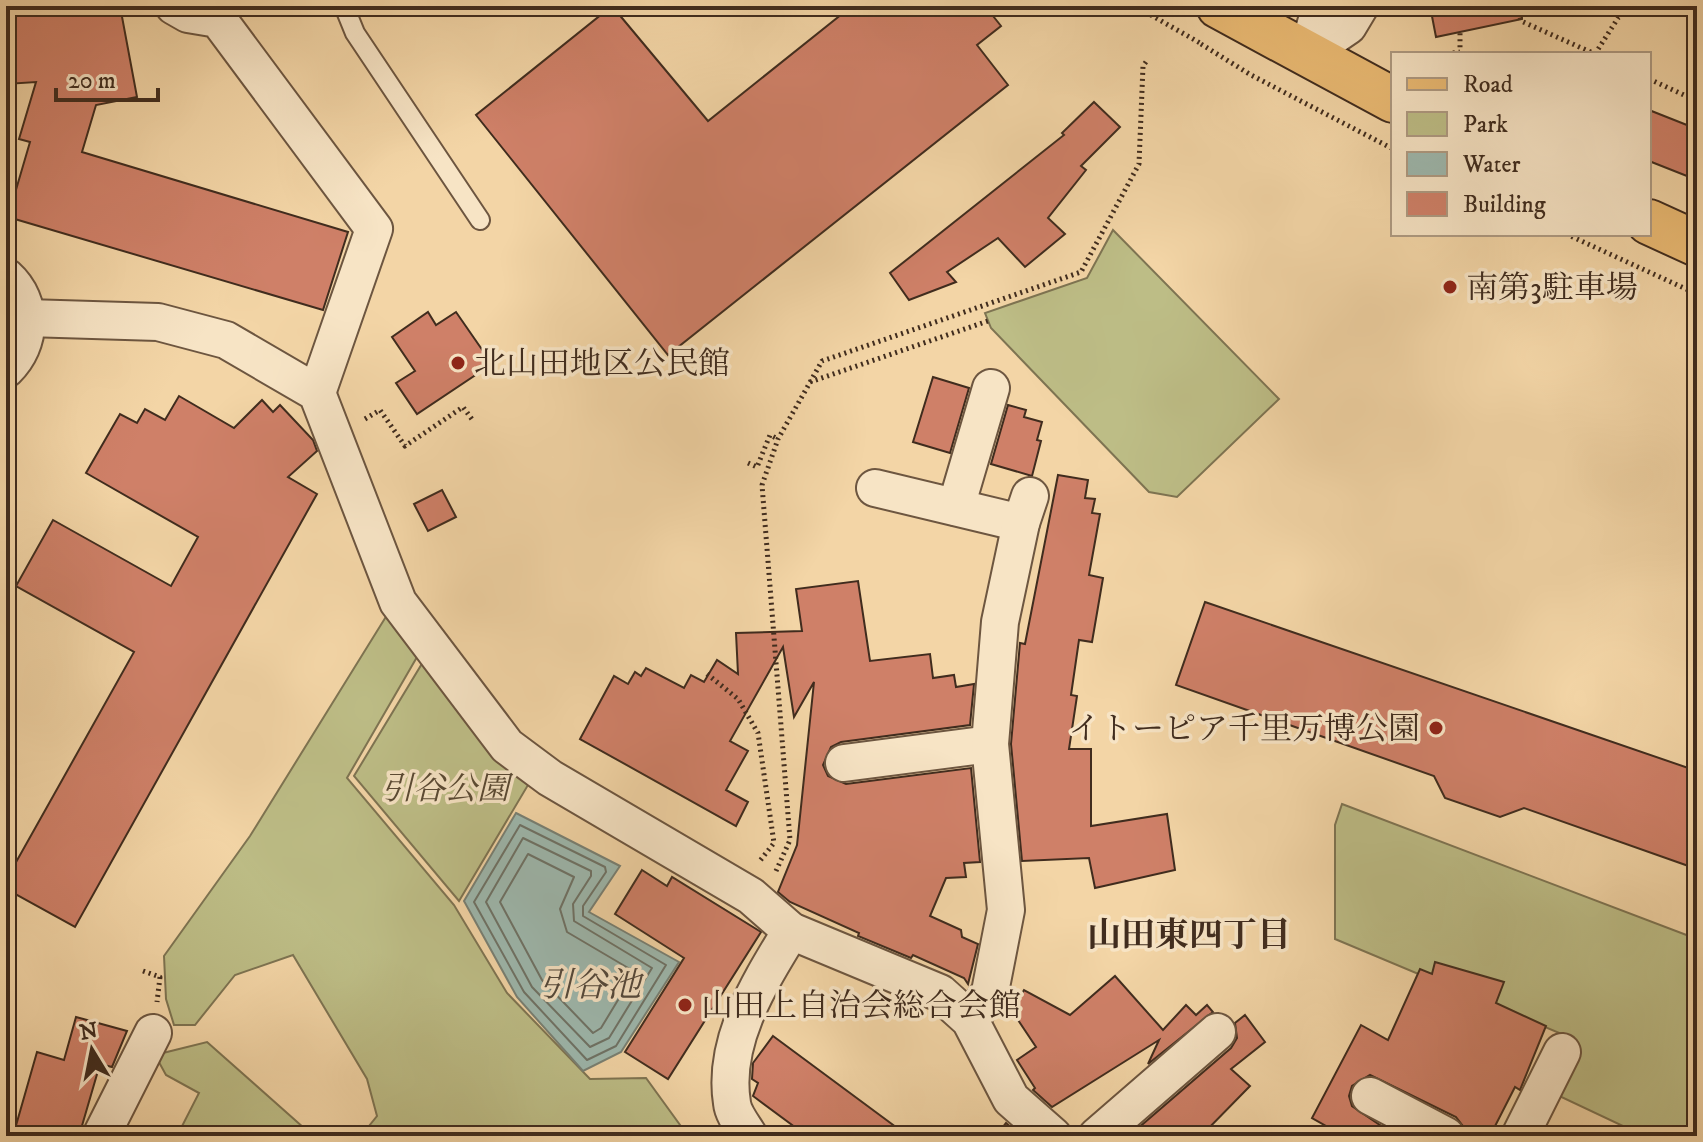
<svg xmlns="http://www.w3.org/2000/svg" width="1703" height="1142" font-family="'IM FELL DW Pica','Noto Serif JP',serif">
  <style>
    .green { fill: #bdbd86; stroke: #7e7452; stroke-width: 2 }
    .water { fill: #9db8ae; stroke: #788074; stroke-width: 2 }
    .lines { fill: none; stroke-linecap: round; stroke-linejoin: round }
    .shore { stroke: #6e7266; stroke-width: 2 }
    .building { fill: #cf8068; stroke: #402c1e; stroke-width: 2 }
    .lane-casing { stroke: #6d5640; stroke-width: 22 }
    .street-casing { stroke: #6d5640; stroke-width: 40 }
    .primary-casing { stroke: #402c1e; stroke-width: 48 }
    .path { stroke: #402c1e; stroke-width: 5; stroke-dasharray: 2 4; stroke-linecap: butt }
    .lane { stroke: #f7e4c5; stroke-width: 18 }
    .street { stroke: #f7e4c5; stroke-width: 36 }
    .primary { stroke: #eaba73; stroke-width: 44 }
    .path-bridge { stroke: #402c1e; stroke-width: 5; stroke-dasharray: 2 4; stroke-linecap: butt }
    .poi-dot { fill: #8f2418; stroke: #f7e4c5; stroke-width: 3 }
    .labels { text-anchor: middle; stroke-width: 7; stroke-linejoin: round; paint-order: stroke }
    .poi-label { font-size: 32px; fill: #402c1e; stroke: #f7e4c5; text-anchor: start }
    .park-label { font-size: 32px; font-style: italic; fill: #594933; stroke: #f7e4c5 }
    .neighbourhood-label { font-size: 34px; font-weight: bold; fill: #402c1e; stroke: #f7e4c5 }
    .water-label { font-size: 34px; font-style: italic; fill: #53483b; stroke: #f7e4c5 }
  </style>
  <rect width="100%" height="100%" fill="#f3d5a6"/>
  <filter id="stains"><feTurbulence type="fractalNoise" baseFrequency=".0025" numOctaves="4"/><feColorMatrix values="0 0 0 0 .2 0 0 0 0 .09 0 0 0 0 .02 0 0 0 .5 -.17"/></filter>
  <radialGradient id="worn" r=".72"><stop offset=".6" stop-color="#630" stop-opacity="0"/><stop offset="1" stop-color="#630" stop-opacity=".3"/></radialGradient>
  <!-- green -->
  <g class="green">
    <polygon points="1113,230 1279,399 1177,497 1149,492 991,328 985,313 1087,278"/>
    <polygon points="387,615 417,657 347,778 454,905 507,993 590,1079 646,1078 688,1136 361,1136 377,1116 367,1079 293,955 235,975 195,1025 174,1025 166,999 164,956 250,836"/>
    <polygon points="423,662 531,780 459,901 354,776"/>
    <polygon points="1342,804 1697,939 1697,1118 1689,1136 1644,1136 1555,1094 1576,1040 1335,939 1335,825"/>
    <polygon points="207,1042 313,1136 177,1136 199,1093 166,1075 155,1055"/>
  </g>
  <!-- water -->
  <polygon class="water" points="516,813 620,866 589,912 679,962 621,1052 583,1071 517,997 464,901"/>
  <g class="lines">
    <!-- shore -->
    <g class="shore">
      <polygon points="520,825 605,867 606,872 583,906 583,916 666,965 616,1046 587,1060 524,992 474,902"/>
      <polygon points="523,838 591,871 591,876 573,904 574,921 652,968 609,1038 590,1047 532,987 486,902"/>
      <polygon points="528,854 574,877 560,909 567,932 635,972 601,1028 593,1033 542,980 500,902"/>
    </g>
  </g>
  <!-- building -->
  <g class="building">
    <polygon points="6,6 120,6 137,97 96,105 82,152 348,232 323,310 8,217 30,142 19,139 36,82 6,84"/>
    <polygon points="612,6 708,121 852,6 985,6 1001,26 977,45 1008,85 668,355 476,115"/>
    <polygon points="1430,6 1521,6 1522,19 1436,37"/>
    <polygon points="1094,102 1120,127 1081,166 1086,170 1048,218 1065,234 1025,267 998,238 947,272 956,282 909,300 890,273 1064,135 1062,133"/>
    <polygon points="1649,110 1697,129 1697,180 1649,161"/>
    <polygon points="428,312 436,325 456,312 492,364 417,414 396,383 415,371 392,337"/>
    <polygon points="933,377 969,388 950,453 913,442"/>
    <polygon points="179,396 234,428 262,400 273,412 280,405 313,440 317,451 288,477 317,494 75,927 6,889 6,880 134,652 16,586 53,520 171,586 198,537 86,473 120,414 137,423 145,409 165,420"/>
    <polygon points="1008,405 1026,410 1024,417 1042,422 1037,440 1041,441 1032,476 991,464"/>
    <polygon points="1058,475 1088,480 1085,498 1095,499 1092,513 1100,514 1089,575 1103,578 1092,642 1079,640 1071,695 1077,696 1069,749 1091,749 1091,826 1167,814 1175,870 1095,888 1089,858 1022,861 1011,744 1020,643 1025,644"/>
    <polygon points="442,490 456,517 428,531 414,504"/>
    <polygon points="858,581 870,661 930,654 933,678 954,675 956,687 974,684 970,725 841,742 831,747 823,765 828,776 846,784 971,768 980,862 964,863 966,877 946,878 930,916 961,930 962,937 978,944 968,984 964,978 913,955 911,958 858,936 859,933 790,902 778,892 797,845 814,682 794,717 783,647 730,741 748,751 726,790 748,802 736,826 580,739 614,676 628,684 635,672 641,676 646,668 684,688 691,675 704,682 717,660 738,674 736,633 802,631 796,589"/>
    <polygon points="1205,602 1697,771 1697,869 1524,808 1500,817 1445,798 1434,776 1176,685"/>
    <polygon points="642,870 667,886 672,877 761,932 668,1079 625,1052 684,958 615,914"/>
    <polygon points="1435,962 1504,982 1496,1003 1546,1026 1520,1090 1515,1087 1490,1136 1476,1136 1466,1130 1456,1117 1370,1075 1352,1086 1349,1096 1352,1106 1396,1136 1344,1136 1312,1118 1361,1025 1388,1040 1420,969 1432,974"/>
    <polygon points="1115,976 1163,1030 1186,1005 1196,1015 1207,1005 1213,1012 1148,1064 1159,1040 1052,1107 1033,1090 1035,1088 1017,1060 1036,1047 1012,1011 1024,990 1070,1015"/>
    <polygon points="1245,1015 1265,1042 1231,1069 1250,1086 1201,1136 1129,1136 1231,1048 1237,1038 1235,1023"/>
    <polygon points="76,1017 127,1031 112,1067 100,1064 79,1136 13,1136 37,1052 64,1060"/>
    <polygon points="773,1036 908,1136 807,1136 753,1096 758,1083 752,1079 753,1063"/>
    <polygon points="1006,1123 1015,1131 1007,1136 996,1136"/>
  </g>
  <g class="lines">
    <!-- lane casing -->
    <g class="lane-casing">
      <polyline id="lane" points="344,6 355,33 480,220"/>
    </g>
    <!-- street casing -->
    <g class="street-casing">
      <g id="street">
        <polyline points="174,6 188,14 218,19 374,229 317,393"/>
        <polyline points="1307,54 1348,26 1360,6"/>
        <polyline points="1307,54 1321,6"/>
        <path d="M 6,277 C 34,302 32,344 6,369"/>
        <polyline points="27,318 158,322 226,340 317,393 398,602 507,746 550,778 751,896 791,931 940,993 970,1020 1011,1099 1053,1136"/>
        <polyline points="875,488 1021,523"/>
        <polyline points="956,507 991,388"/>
        <polyline points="844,763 990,744"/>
        <polyline points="970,1020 990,992 1006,910 990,744 1000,622 1021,523 1030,496"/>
        <polyline points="1370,1096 1446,1136"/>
        <polyline points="101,1136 153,1033"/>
        <path d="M 749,1136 C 743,1126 733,1114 732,1103 C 722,1041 760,982 791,931"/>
        <polyline points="1097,1136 1217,1032"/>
        <polyline points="1520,1136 1562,1052"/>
      </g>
    </g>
    <!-- primary casing -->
    <g class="primary-casing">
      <g id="primary">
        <polyline points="1219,6 1393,100"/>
        <polyline points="1649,222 1697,244"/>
      </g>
    </g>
    <!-- path -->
    <g class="path">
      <polyline points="1517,6 1521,21 1595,54"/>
      <polyline points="1677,6 1697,23"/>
      <polyline points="1201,44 1251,75 1393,149"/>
      <polyline points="1447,54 1460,52 1460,31"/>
      <polyline points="1595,54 1618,18 1635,6"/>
      <polyline points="1649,79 1697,101"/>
      <polyline points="1566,234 1697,294"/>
      <polyline points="810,382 988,321"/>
      <polyline points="365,419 380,410 405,446 463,407 474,422"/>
      <polyline points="748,463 757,467 770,435 778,439"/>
      <polyline points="707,674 738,699 758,733 774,843 759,862"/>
      <polyline points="776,871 790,840 762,485 778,439 822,361 1081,272 1139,164 1143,66 1148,59"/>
      <polyline points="143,971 160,977 157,1002"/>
    </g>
    <!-- lane -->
    <use href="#lane" class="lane"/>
    <!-- street -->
    <use href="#street" class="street"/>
    <!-- primary -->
    <use href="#primary" class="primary"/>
    <!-- path-bridge -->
    <polyline class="path-bridge" points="1135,6 1200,43"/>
  </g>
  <!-- markers -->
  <g class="poi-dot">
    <circle cx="1450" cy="287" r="8"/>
    <circle cx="458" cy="363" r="8"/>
    <circle cx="1436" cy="728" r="8"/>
    <circle cx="685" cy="1005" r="8"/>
  </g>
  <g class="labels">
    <!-- poi labels -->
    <g class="poi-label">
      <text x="1466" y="298">南第3駐車場</text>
      <text x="474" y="374">北山田地区公民館</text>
      <text x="1420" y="739" text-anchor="end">イトーピア千里万博公園</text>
      <text x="701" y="1016">山田上自治会総合会館</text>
    </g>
    <!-- park labels -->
    <g class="park-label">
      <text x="445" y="799">引谷公園</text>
    </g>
    <!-- neighbourhood labels -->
    <g class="neighbourhood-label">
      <text x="1189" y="946">山田東四丁目</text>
    </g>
    <!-- water labels -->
    <g class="water-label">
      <text x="590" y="996">引谷池</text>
    </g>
  </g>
  <!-- margin -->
  <rect width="1703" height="1142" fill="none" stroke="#f3d5a6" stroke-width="32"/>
  <rect x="8" y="8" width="1687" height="1126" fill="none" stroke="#402c1e" stroke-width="4"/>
  <rect x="16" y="16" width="1671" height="1110" fill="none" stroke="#402c1e" stroke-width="2"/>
  <!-- legend -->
  <rect x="1391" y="52" width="260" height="184" fill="#f7e4c5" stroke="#ae9a82" stroke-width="2"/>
  <rect x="1407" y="78" width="40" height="12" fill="#eaba73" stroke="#ae9a82" stroke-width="2"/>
  <text x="1463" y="92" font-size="24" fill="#402c1e">Road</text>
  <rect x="1407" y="112" width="40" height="24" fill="#bdbd86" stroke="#ae9a82" stroke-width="2"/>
  <text x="1463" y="132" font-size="24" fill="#402c1e">Park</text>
  <rect x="1407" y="152" width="40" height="24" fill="#9db8ae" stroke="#ae9a82" stroke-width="2"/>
  <text x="1463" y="172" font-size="24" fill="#402c1e">Water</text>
  <rect x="1407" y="192" width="40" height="24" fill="#cf8068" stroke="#ae9a82" stroke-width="2"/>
  <text x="1463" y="212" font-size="24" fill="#402c1e">Building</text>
  <!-- north arrow -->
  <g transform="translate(92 1050) rotate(350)" stroke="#f7e4c5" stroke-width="6" paint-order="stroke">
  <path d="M0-6L14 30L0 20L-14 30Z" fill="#402c1e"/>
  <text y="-12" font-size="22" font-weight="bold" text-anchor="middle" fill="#402c1e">N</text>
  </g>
  <!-- scale -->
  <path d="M56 88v12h102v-12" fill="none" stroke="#402c1e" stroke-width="4"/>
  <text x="68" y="88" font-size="24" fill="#402c1e" stroke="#f7e4c5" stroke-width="6" paint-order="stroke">20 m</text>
  <rect width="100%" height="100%" filter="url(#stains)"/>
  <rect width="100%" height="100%" fill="url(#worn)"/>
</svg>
